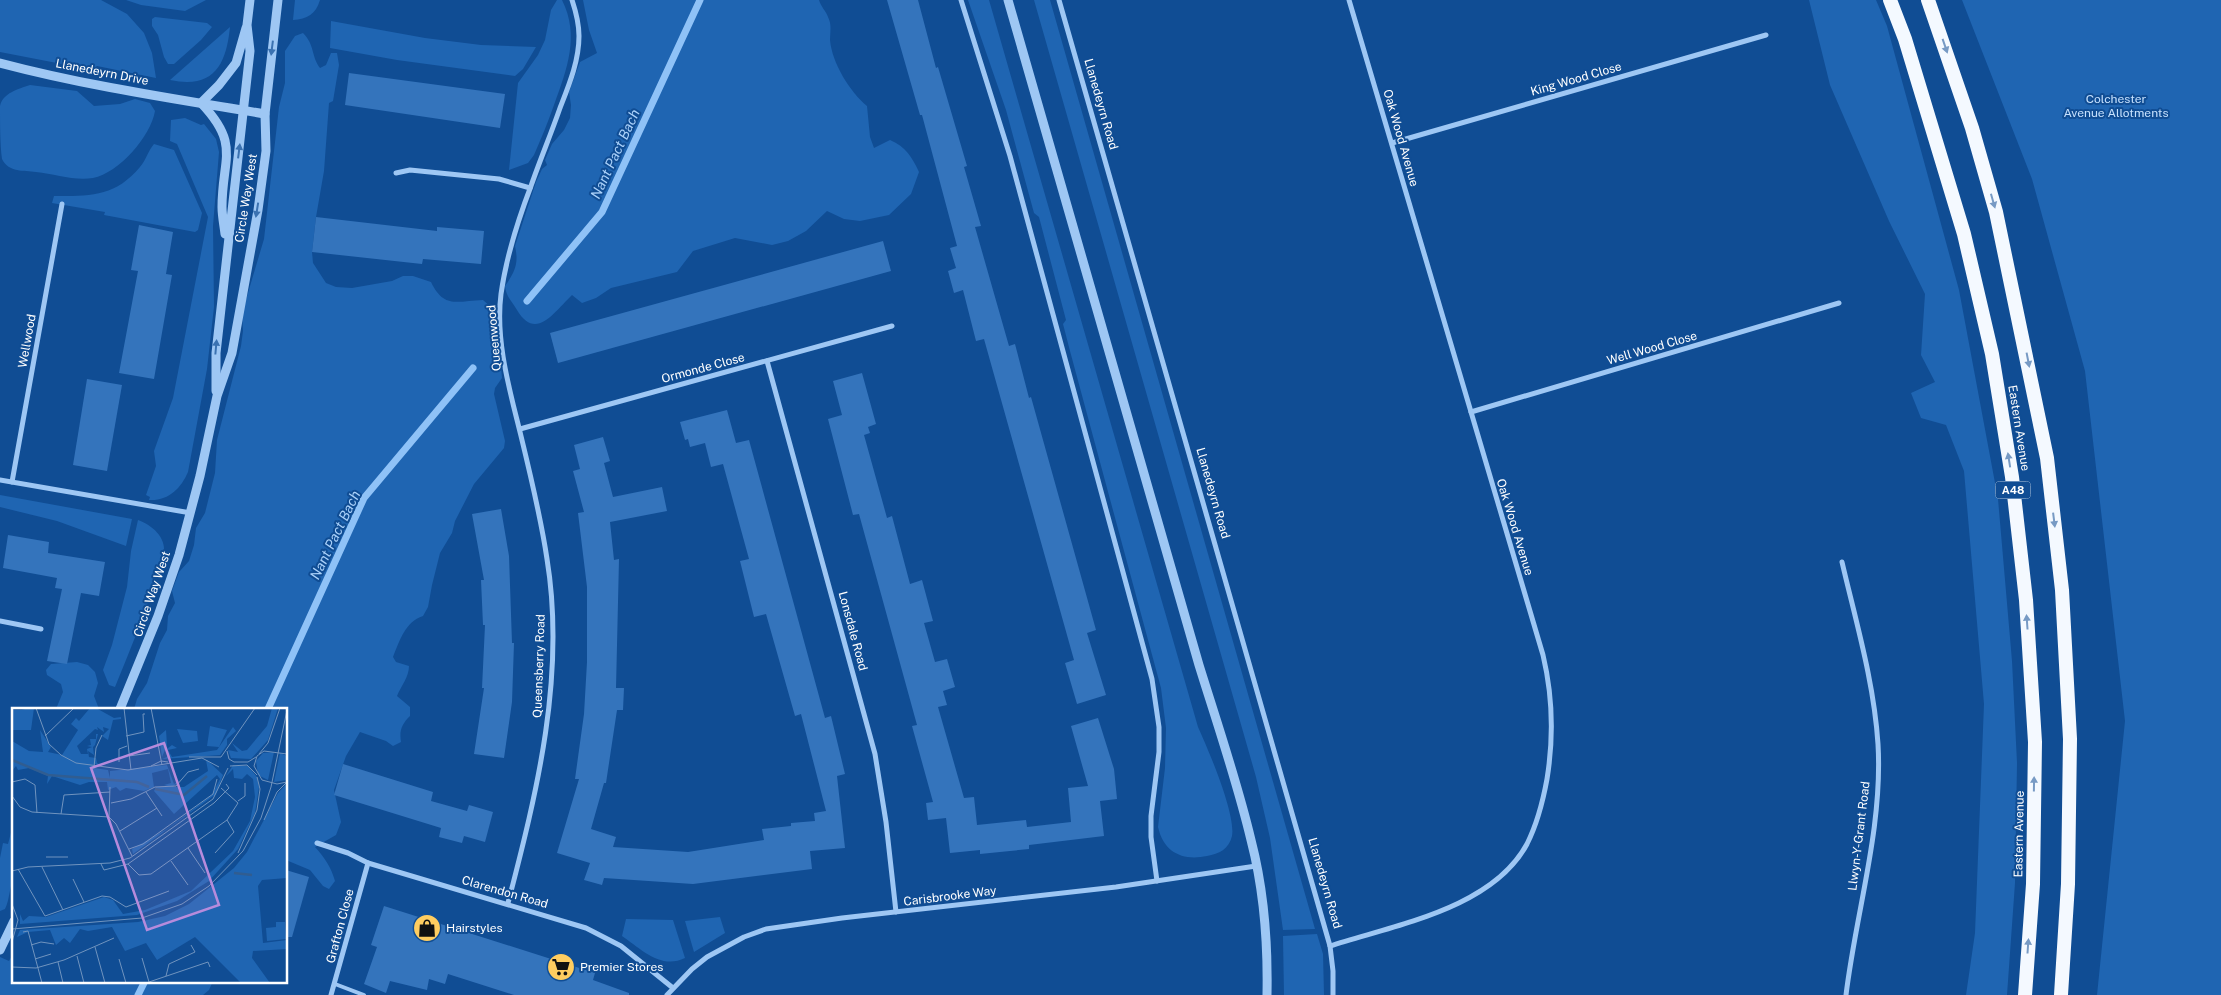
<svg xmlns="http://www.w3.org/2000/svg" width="2221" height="995" font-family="'Public Sans',sans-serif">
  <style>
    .green { fill: #1f65b2 }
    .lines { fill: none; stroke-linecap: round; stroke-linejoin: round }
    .stream { stroke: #8fc2f7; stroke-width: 7 }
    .building { fill: #3474bc }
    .service { stroke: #9ec7f4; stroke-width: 4 }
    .minor { stroke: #9ec7f4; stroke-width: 5 }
    .tertiary { stroke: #9ec7f4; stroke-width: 9 }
    .trunk { stroke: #f4f9ff; stroke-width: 14 }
    .oneway { fill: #779ac4 }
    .oneway2 { fill: #3b72b1 }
    .labels { text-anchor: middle; stroke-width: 4; stroke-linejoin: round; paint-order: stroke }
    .shield { fill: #104d94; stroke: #b7cadf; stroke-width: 1 }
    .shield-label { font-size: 11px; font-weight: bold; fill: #fff }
    .street-label { font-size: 12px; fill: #fff; stroke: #104d94 }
    .park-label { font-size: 12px; fill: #c6e1fe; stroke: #104d94 }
    .poi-label { font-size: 12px; fill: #fff; stroke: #104d94; text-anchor: start }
    .water-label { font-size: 14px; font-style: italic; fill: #aad1fa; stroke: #104d94 }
    .inset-river { fill: none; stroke: #305d91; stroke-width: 2.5 }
    .inset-road { fill: none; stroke: #7094bf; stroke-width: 1 }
    .view { fill: #b68bdc; fill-opacity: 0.15; stroke: #b68bdc; stroke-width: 2.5 }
    .inset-edge { fill: none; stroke: #fff; stroke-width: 2.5 }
  </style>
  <rect width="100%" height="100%" fill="#104d94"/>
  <!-- green -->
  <g class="green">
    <polygon points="0,0 101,0 127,14 144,33 152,53 156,78 97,66 93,70 0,52"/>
    <polygon points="126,0 206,0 185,11 141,5"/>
    <path d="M 295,0 L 320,0 C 316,14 307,19 293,20 Z"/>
    <path d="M 557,0 L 562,0 C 580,36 567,69 554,105 C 548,122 541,139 534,155 L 528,163 L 509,170 L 518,83 L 538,55 L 545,40 L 551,10 Z"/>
    <path d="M 583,0 L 819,0 C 821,7 826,11 828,17 C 832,25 830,32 830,40 C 832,63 850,92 867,106 L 870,137 L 874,148 L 890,140 C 906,147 912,157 919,172 L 911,194 L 889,215 L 860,221 L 844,219 L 827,211 L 806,231 L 788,241 L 772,245 L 735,238 L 693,251 L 677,272 L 611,288 L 596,298 L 582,303 L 572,295 C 555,311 536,342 517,310 C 512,301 506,297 505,286 C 515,272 519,263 515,246 L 536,182 L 542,169 L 547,165 L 545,160 L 552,144 L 564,130 L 570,118 L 571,105 L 569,92 L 580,62 L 597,53 L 589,30 Z"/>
    <path d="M 968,0 L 989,0 L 1198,727 C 1208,749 1236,814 1232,836 C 1229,849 1219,854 1207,856 C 1183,861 1164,853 1158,827 L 1165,768 L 1166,728 L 1161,688 L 1070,351 L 1063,324 L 1066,320 L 1039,217 L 1034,213 L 1006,110 Z"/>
    <polygon points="1034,0 1050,0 1315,929 1283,930 1270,838 1256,777"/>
    <polygon points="1809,0 1876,0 1887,26 1959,290 1998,499 2012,661 2017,763 2015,883 2007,995 1966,995 1975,933 1984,704 1964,471 1946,425 1921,418 1911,393 1935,382 1921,355 1925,294 1889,221 1830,85"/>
    <polygon points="1962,0 2221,0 2221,995 2097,995 2125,721 2085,371 2032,179"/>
    <polygon points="155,17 207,23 212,27 201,40 174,64 168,64 164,57 158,35 152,26 152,19"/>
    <polygon points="331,21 425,38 481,45 536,47 523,69 515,76 397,60 330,48"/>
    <path d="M 230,27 C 226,66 213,89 170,80 Z"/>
    <path d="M 303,33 C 315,45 311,56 320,68 L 326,65 L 331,53 L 337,53 L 339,65 L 333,101 L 329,103 L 324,171 L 316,217 L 312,252 L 313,263 L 326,283 L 336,287 L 352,288 L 392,281 L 403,276 L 413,276 L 431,282 C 444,309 457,301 483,300 C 500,314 501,324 493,345 L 501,367 L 502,378 L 495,388 L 494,394 L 505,441 L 504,448 L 474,484 L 455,521 L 452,533 L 440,553 L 432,585 L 428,607 L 423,616 C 405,622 400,640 393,657 L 396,662 L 409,666 C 409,677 401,686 397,696 L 410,707 L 410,716 C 402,724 399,730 401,742 L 393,746 L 386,741 L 360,732 L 346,756 L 334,790 L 341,822 L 336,835 L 315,847 C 325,858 331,867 335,881 L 329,889 L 323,886 L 310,870 L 286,860 L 286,709 L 134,709 L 137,699 L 147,683 L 160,643 L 167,630 L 168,616 L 175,603 L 172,591 L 179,572 L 189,561 L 194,545 L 196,528 L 205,513 L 215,473 L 217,440 L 241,346 L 243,331 L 242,313 L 264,239 L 279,107 L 285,83 L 285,51 L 295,36 Z"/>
    <path d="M 30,85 L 77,91 L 94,106 L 120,104 L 135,99 L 150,103 L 155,111 C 151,136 119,173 93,178 C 74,181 55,174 36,172 C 24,170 9,173 2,159 C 0,145 0,122 0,106 C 3,93 18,89 30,85 Z"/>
    <path d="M 185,118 L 201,125 L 204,124 L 216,139 L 219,152 L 213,226 L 214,307 L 207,369 L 188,472 C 181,488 169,501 149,500 L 150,497 L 146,495 L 156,466 L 154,451 L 173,398 L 208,217 L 177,144 L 170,141 L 171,120 Z"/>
    <path d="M 154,144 L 174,150 L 202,213 L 198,230 L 195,232 L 104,215 L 105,212 L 52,203 L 54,196 C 90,196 115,197 140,167 C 146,160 148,151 154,144 Z"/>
    <polygon points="0,495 132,519 126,546 57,521 0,507"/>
    <path d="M 138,520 C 152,525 166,537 164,553 C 163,563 158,574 155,583 C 143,618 129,653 115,687 L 109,685 L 103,670 L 112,645 L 127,587 L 131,551 Z"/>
    <polygon points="77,662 88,665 95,672 98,683 94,696 99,709 56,709 63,692 61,684 47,675 46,670 51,664"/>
    <path d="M 13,825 L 14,878 C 9,887 10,899 5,909 L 0,911 L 0,858 L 3,843 L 8,844 Z"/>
    <polygon points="720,917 725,933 694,952 685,921"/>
    <path d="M 626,919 L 673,920 L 685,958 C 661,970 641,949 622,936 Z"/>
    <polygon points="1317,934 1323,954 1324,995 1284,995 1283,936"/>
    <polygon points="14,952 14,981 213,981 209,990 203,995 0,995 0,957 9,961"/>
  </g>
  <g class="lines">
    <!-- stream -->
    <g class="stream">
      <polyline points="527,301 602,212 700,0"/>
      <polyline points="268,709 364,498 473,368"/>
      <polyline points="138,995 145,981"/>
    </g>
  </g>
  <!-- building -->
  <g class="building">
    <polygon points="887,0 918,0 936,68 938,67 967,166 964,167 981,226 975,227 1009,346 1015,344 1029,398 1031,397 1096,630 1087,633 1106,695 1077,704 1065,663 1074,660 984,339 976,341 963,290 954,293 948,271 956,268 950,248 957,246 922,115 920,115"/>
    <polygon points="349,73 505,94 500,128 345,105"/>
    <polygon points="316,217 437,231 437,227 484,231 481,264 423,259 422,264 312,252"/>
    <polygon points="139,225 173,232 166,274 172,275 154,379 119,373 138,271 131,270"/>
    <polygon points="883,241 891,271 558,363 550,333"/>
    <polygon points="862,373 876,424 868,427 870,433 864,435 887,518 892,516 910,584 922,580 933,621 924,623 935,662 947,659 955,687 943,691 947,705 938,707 964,798 974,797 977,825 1026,820 1027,827 1071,822 1068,788 1088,786 1071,726 1098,718 1114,769 1117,799 1100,801 1104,836 1029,845 1029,849 1010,851 980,854 980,850 950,853 946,818 928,820 926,803 933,802 912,726 917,725 859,514 853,515 828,419 842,415 833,381"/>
    <polygon points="87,379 122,385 107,471 73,465"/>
    <polygon points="727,410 736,443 749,440 825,718 831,716 845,774 837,776 845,848 810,851 812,869 693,884 604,878 602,885 584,880 590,863 557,853 579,779 575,779 584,714 587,662 587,587 578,513 584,512 573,471 580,469 574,445 603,437 610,461 604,463 613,497 662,487 667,511 610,522 614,560 619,559 616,688 624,688 623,710 617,710 606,783 604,783 591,829 616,837 613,847 688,852 764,840 762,829 791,826 791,823 815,821 814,813 826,811 801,714 795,716 766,614 754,617 740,561 749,559 723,464 711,467 705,443 690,447 688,439 685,440 680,422"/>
    <polygon points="501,509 509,556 512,643 514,643 512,702 504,758 474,754 484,688 482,688 485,625 483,625 481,580 484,580 472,514"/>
    <polygon points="8,535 49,542 48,553 105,562 99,596 81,593 67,664 47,661 62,589 55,588 57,578 3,568"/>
    <polygon points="343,764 433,792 431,801 467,811 469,805 493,812 485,842 464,836 462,843 439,837 441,828 334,795"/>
    <polygon points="286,870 309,877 292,937 286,937"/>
    <polygon points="384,906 595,973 593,980 629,993 629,995 514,995 448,974 445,984 429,979 427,990 390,981 386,993 364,984 377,947 371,945"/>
  </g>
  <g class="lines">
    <!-- service -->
    <polyline class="service" points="335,984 364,995"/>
    <!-- minor -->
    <g class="minor">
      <polyline points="961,0 1010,156 1152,679 1159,727 1159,752 1151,816 1151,837 1157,881"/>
      <polyline points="1059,0 1330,946 1333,971 1333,995"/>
      <polyline points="1392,143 1766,35"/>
      <polyline points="396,173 410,170 499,179 530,188"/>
      <polyline points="767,361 875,754 886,822 896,912"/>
      <polyline points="1471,412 1839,303"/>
      <polyline points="520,429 892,326"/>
      <polyline points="0,480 191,513"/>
      <polyline points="12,482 62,204"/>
      <path d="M 1842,562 C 1856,622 1874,682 1878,744 C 1883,828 1856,912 1846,995"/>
      <polyline points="0,621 41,629"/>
      <polyline points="317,843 348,853 368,863 586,928 621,946 673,988"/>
      <path d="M 508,903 C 537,792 566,675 547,559 C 541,518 531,477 521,436 C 510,391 495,341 501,294 C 506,258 518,220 531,186 C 540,160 551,134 560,108 C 569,85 579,61 579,36 C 579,24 576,12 572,0"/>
      <path d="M 1330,946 C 1394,925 1492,909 1527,844 C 1537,824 1543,801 1547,779 C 1554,736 1553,697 1543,655 L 1349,0"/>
      <polyline points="331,995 368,863"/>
      <polyline points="667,995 692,969 707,957 744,937 766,929 842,918 1116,887 1256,866"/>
    </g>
    <!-- tertiary -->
    <g class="tertiary">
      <path d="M 1008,0 L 1199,665 C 1217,723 1237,781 1251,840 C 1264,890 1268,943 1267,995"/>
      <path d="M 0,63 C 87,86 176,99 265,114"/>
      <path d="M 225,234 C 224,225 222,216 222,207 C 222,158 241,145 201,103 L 219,85 L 236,63 L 246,28"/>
      <polyline points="216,391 216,353 250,51 247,25 250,0"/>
      <polyline points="120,709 158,616 179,555 200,476 217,396 232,353 258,210 266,151 265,114 278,0"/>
      <polyline points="0,950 14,921"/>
    </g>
    <!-- trunk -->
    <g class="trunk">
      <polyline points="1890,0 1905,39 1964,234 1992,354 2012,477 2026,600 2035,742 2033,884 2025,995"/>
      <polyline points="1928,0 1972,128 1996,212 2047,458 2062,590 2070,739 2068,884 2061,995"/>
    </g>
  </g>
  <!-- one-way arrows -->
  <defs><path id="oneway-solid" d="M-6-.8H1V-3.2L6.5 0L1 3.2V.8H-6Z" transform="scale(1.25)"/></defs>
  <g class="oneway">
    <use href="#oneway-solid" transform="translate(1945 46) rotate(71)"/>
    <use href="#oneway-solid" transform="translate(1993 201) rotate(74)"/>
    <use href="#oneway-solid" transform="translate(2028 360) rotate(79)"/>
    <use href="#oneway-solid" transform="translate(2009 460) rotate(-99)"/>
    <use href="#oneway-solid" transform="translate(2054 520) rotate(83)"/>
    <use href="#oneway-solid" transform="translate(2027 622) rotate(-94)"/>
    <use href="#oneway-solid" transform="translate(2034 784) rotate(-89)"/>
    <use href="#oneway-solid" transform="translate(2028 946) rotate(-86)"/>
  </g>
  <g class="oneway2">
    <use href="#oneway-solid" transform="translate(272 48) rotate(97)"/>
    <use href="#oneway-solid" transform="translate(239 151) rotate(-83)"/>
    <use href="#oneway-solid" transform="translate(257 210) rotate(99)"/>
    <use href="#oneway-solid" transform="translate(216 347) rotate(-85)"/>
  </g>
  <!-- icons -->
  <defs>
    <g id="shop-disc" transform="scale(1.4375)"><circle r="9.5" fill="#ffcd60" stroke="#104d94"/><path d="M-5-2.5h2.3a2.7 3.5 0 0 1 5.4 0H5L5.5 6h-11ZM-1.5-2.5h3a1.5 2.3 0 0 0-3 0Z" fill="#111"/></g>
    <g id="supermarket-disc" transform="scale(1.4375)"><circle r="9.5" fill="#ffcd60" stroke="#104d94"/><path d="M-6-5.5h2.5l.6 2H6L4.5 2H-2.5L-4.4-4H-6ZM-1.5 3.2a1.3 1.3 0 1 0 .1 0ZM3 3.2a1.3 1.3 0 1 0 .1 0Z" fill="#111"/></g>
  </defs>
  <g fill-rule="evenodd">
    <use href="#shop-disc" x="427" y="928"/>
    <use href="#supermarket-disc" x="561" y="967"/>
  </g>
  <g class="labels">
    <!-- shield labels -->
    <rect class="shield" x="1995.5" y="481.5" width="35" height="17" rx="4"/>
    <g class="shield-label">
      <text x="2013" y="494">A48</text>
    </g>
    <!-- street labels -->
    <g class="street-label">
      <text transform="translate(102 72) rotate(11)" y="4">Llanedeyrn Drive</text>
      <text transform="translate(1576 79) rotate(-16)" y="4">King Wood Close</text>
      <text transform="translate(1101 104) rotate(74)" y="4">Llanedeyrn Road</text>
      <text transform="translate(1401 138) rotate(74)" y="4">Oak Wood Avenue</text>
      <text transform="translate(246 198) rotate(-81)" y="4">Circle Way West</text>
      <text transform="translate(494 338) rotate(-95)" y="4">Queenwood</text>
      <text transform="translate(27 341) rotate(-80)" y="4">Wellwood</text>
      <text transform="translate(1652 348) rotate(-16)" y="4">Well Wood Close</text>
      <text transform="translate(703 368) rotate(-15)" y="4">Ormonde Close</text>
      <text transform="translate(2019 428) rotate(81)" y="4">Eastern Avenue</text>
      <text transform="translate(1213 493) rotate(74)" y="4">Llanedeyrn Road</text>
      <text transform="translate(1515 527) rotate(73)" y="4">Oak Wood Avenue</text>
      <text transform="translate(152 594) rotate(-71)" y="4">Circle Way West</text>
      <text transform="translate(853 631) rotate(75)" y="4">Lonsdale Road</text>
      <text transform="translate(539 666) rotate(-88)" y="4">Queensberry Road</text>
      <text transform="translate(2019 834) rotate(-89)" y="4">Eastern Avenue</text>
      <text transform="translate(1859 836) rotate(-83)" y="4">Llwyn-Y-Grant Road</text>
      <text transform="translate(1325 883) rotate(74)" y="4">Llanedeyrn Road</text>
      <text transform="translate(505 892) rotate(16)" y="4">Clarendon Road</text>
      <text transform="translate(950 896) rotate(-7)" y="4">Carisbrooke Way</text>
      <text transform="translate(340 926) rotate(-75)" y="4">Grafton Close</text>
    </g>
    <!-- park labels -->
    <g class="park-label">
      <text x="2116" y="103">Colchester<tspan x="2116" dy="14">Avenue Allotments</tspan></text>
    </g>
    <!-- poi labels -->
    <g class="poi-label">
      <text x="446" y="932">Hairstyles</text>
      <text x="580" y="971">Premier Stores</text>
    </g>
    <!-- water labels -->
    <g class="water-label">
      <text transform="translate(615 154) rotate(-65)" y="5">Nant Pact Bach</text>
      <text transform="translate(335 535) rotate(-64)" y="5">Nant Pact Bach</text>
    </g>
  </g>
  <!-- overview -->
  <g transform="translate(12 708)">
    <rect width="275" height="275" fill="#104d94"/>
    <path d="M 6,0 L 22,0 L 19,22 L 0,22 L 0,2 L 13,2 ZM 78,0 L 84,0 L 102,10 L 109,9 L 109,11 L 101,12 L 96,32 L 90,28 L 97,21 L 91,19 L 92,24 L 85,19 L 86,22 L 83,21 L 65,38 L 69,46 L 76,46 L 75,41 L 80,39 L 75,38 L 79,37 L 78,31 L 84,31 L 84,26 L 86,26 L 83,37 L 81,39 L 82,47 L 76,43 L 77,49 L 84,50 L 85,55 L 92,59 L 83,56 L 82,60 L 96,62 L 98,70 L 98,63 L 155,57 L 162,76 L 169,71 L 161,79 L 172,79 L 196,63 L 194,52 L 172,55 L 195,52 L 211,67 L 204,86 L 121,146 L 120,141 L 155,121 L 200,87 L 208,71 L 205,67 L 162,106 L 142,83 L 144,79 L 160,79 L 152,77 L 159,75 L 156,61 L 140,65 L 142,79 L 132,83 L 114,80 L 108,83 L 104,79 L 96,82 L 95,74 L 77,74 L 68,77 L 40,68 L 35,76 L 36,68 L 17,60 L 6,62 L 4,58 L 0,63 L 0,33 L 17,43 L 31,44 L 28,22 L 39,39 L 36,44 L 50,47 L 66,22 L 59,16 L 64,10 L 67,13 ZM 260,0 L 266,0 L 256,32 L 239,51 L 219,50 L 216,42 L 226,44 L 220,35 L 230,43 L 235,42 L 255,18 ZM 198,18 L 215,22 L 207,39 L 195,38 ZM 221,19 L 224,23 L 215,31 L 215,37 L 208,47 L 150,51 L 155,49 L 156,37 L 156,40 L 160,37 L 165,40 L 156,42 L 160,49 L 205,42 ZM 165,21 L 185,23 L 186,33 L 171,35 ZM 154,22 L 155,37 L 150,49 L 147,28 ZM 262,44 L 256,72 L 246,67 L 244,53 L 251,45 ZM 268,45 L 275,48 L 275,72 L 262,74 ZM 221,57 L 236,58 L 245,69 L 247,79 L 243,105 L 226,141 L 197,173 L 165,193 L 125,207 L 8,216 L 8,206 L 11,213 L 17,208 L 34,209 L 92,189 L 101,192 L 111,206 L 133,202 L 179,183 L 221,143 L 238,113 L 243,89 L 241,71 L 235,66 L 230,71 L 222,70 L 221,61 L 214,68 ZM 275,75 L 275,170 L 250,172 L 246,178 L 251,235 L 275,232 L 275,241 L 241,243 L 240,250 L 258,275 L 229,275 L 183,229 L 145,252 L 134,235 L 113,243 L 100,219 L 76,223 L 68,221 L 58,235 L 52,230 L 44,237 L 38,222 L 16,224 L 5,229 L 8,222 L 126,214 L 153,208 L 177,196 L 222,160 L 235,144 L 266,85 ZM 264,214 L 273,214 L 274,231 L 255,233 L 254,220 L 264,219 Z" fill="#1f65b2"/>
    <path class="inset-river" d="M 0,52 L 36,67 L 125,74 L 137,79M 143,81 L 172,87 L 195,68M 222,165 L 240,167"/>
    <path class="inset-road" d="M 24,0 L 37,36 L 49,47 L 64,55 L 116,62 L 190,50 L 207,59M 112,0 L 119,62M 139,0 L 150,57M 33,28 L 62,0M 114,28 L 132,24 L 131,6 L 133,6M 215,43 L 217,51 L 222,54 L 236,54 L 244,49M 247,46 L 256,35 L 268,0M 117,48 L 138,45M 177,49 L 209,49 L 243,0M 107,54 L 107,41 L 115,38M 139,58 L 149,53 L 156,54M 218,58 L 235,57 L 245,67M 82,59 L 84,40 L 90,27M 0,74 L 13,71 L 23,77 L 25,105M 275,74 L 265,76 L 250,72 L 242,58 L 245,48 L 252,43 L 275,46M 134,84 L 150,108M 0,88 L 8,99 L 20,104 L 97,109 L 104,116 L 120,148M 226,93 L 233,88 L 233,75M 99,95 L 119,91 L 143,79 L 164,78 L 176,64 L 187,61M 49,106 L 52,87 L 98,84M 97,109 L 98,79M 252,112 L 265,84 L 275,74M 108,123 L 145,100M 176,140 L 193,165M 117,141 L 131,136 L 201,86 L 205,71M 203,145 L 222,124 L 215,112M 226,145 L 245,102 L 248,81 L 245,69M 34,149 L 56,149M 159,153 L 176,177M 89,156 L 92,162 L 116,156 L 202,95 L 217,80 L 214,76M 116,156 L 127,167 L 139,166 L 215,112 L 226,95 L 209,80M 30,159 L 51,202M 6,161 L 33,208 L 90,188 L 98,189 L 114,199 L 157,183M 0,163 L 16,159 L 98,155 L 118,150 L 201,91 L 216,60M 61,171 L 72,194M 0,196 L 6,212 L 0,234M 0,221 L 130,210 L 170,196 L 197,178 L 231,143 L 249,110 L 259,79 L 275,2M 11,224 L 16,223 L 30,275M 19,237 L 29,234 L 42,236M 83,239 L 93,275M 65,248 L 72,275M 130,250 L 137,274M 23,251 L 39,246M 107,251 L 114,275M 46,254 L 51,275M 0,259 L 24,260 L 52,252 L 102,230M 154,268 L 157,256 L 183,244 L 179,237M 134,275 L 196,254 L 198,259"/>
    <path class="view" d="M 152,35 L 207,197 L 135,222 L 79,60 Z"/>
    <rect width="275" height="275" class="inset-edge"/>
  </g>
</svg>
